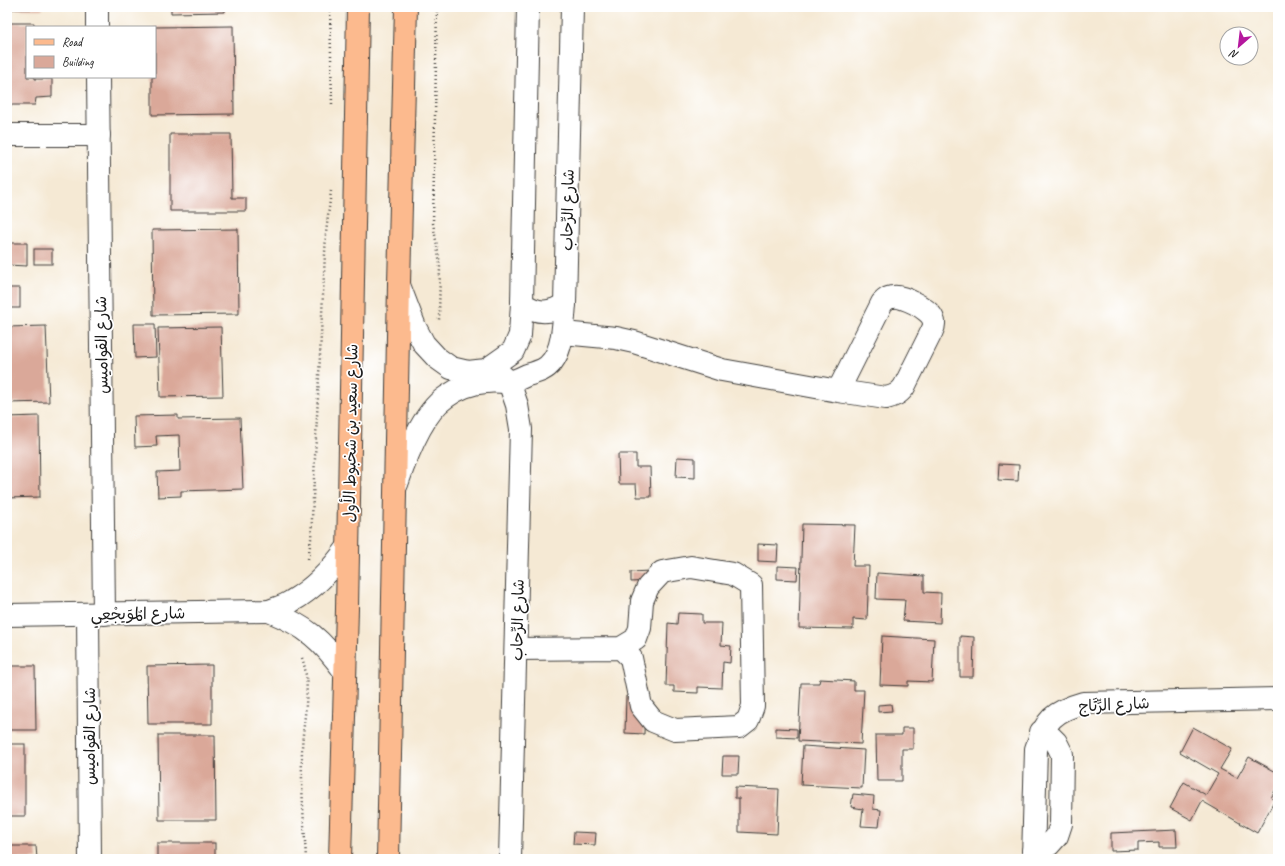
<svg xmlns="http://www.w3.org/2000/svg" width="1285" height="866" font-family="Caveat,'Playpen Sans Arabic',sans-serif">
  <style>
    .building { fill: #daa899 }
    .lines { fill: none; stroke-linecap: round; stroke-linejoin: round }
    .minor-casing { stroke: #3d3b38; stroke-width: 24 }
    .major-casing { stroke: #3d3b38; stroke-width: 24 }
    .path { stroke: #3d3b38; stroke-width: 2.5; stroke-dasharray: 1 3; stroke-linecap: butt }
    .minor { stroke: #fff; stroke-width: 22 }
    .major { stroke: #fcba8e; stroke-width: 22 }
    .labels { text-anchor: middle; stroke-width: 3.5; stroke-linejoin: round; paint-order: stroke }
    .street-label { font-size: 16px; fill: #1c1c1c; stroke: #fff }
  </style>
  <rect width="100%" height="100%" fill="#fff"/>
  <filter id="ink" filterUnits="userSpaceOnUse"><feTurbulence type="fractalNoise" baseFrequency=".025" numOctaves="2"/><feDisplacementMap in="SourceGraphic" scale="8" xChannelSelector="R" yChannelSelector="G"/><feConvolveMatrix kernelMatrix="1 2 1 2 8 2 1 2 1" color-interpolation-filters="sRGB"/></filter>
  <filter id="wash" filterUnits="userSpaceOnUse"><feTurbulence type="fractalNoise" baseFrequency=".012" numOctaves="4" result="noise"/><feDisplacementMap in="SourceGraphic" scale="16" xChannelSelector="R" yChannelSelector="G"/><feGaussianBlur stdDeviation="0.9" result="paint"/><feColorMatrix in="noise" values="0 0 0 0 0 0 0 0 0 0 0 0 0 0 0 0 0 1.4 0 .05"/><feComposite in="paint" operator="in"/></filter>
  <g filter="url(#wash)">
    <rect width="100%" height="100%" fill="#f5e9d4"/>
    <g id="blocks">
      <!-- building -->
      <g class="building">
        <rect x="7" y="7" width="36" height="2"/>
        <polygon points="171,7 225,7 225,12 171,13"/>
        <polygon points="7,23 34,23 34,27 27,27 27,77 35,77 35,79 52,79 52,97 36,98 35,105 7,105"/>
        <polygon points="233,26 234,114 152,115 152,77 155,77 155,27"/>
        <polygon points="170,134 231,134 232,198 246,198 246,211 170,211"/>
        <polygon points="238,229 239,314 153,315 152,230"/>
        <polygon points="7,243 27,243 27,266 7,265"/>
        <rect x="34" y="249" width="18" height="15"/>
        <rect x="7" y="288" width="13" height="20"/>
        <polygon points="134,324 155,324 156,357 135,358"/>
        <polygon points="46,326 49,402 7,403 7,327"/>
        <polygon points="221,327 223,396 160,397 158,328"/>
        <polygon points="178,415 178,419 240,418 243,489 181,491 181,496 158,497 157,472 180,471 179,435 156,436 157,446 135,447 134,416"/>
        <polygon points="39,416 40,497 7,498 7,417"/>
        <polygon points="618,454 636,454 636,467 650,467 651,497 637,497 636,484 619,484"/>
        <polygon points="677,457 695,458 695,478 676,477"/>
        <polygon points="999,464 1019,465 1018,481 998,480"/>
        <polygon points="802,524 855,525 853,566 869,566 867,620 853,619 853,629 799,628"/>
        <polygon points="758,544 778,545 777,562 758,561"/>
        <polygon points="777,566 798,567 797,580 777,579"/>
        <polygon points="649,571 649,581 631,582 631,572"/>
        <polygon points="877,573 924,576 924,592 941,593 940,623 903,621 905,600 876,599"/>
        <polygon points="678,613 702,614 702,623 722,623 721,645 731,646 730,663 723,662 722,688 698,687 698,693 674,692 674,686 666,686 668,623 677,624"/>
        <polygon points="882,636 934,639 932,682 908,681 908,686 880,685"/>
        <polygon points="960,636 974,637 973,677 960,677"/>
        <polygon points="212,665 212,724 148,724 147,666"/>
        <polygon points="7,666 35,666 36,730 7,730"/>
        <polygon points="820,679 854,681 854,690 864,690 861,744 798,741 801,683 819,683"/>
        <polygon points="626,696 645,697 644,734 625,733"/>
        <polygon points="891,704 892,711 878,712 878,705"/>
        <polygon points="1193,727 1232,749 1220,769 1237,778 1249,757 1278,773 1278,785 1271,798 1275,800 1257,833 1202,801 1192,820 1170,808 1184,782 1206,795 1218,774 1180,752"/>
        <polygon points="776,728 797,729 797,738 776,737"/>
        <polygon points="902,728 913,728 913,749 902,749 902,781 877,781 876,735 902,735"/>
        <polygon points="158,735 215,735 216,820 159,820"/>
        <rect x="7" y="744" width="18" height="72"/>
        <polygon points="803,746 864,750 862,788 801,785"/>
        <polygon points="723,756 739,756 738,774 722,774"/>
        <polygon points="735,787 779,789 777,834 739,832 739,798 735,798"/>
        <polygon points="853,794 874,796 873,809 881,810 879,827 861,826 863,809 851,807"/>
        <polygon points="1176,830 1177,847 1159,847 1159,842 1138,843 1138,850 1111,851 1111,833"/>
        <polygon points="574,832 596,833 595,845 573,844"/>
        <rect x="157" y="843" width="58" height="16"/>
        <polygon points="7,846 36,846 37,859 7,859"/>
      </g>
    </g>
  </g>
  <g filter="url(#ink)">
    <use href="#blocks" fill-opacity="0" stroke="#3d3b38" stroke-width="1"/>
    <g class="lines">
      <!-- minor casing -->
      <g class="minor-casing">
        <g id="minor">
          <polyline points="97,7 97,27"/>
          <polyline points="98,77 104,614"/>
          <polyline points="7,135 99,135"/>
          <polyline points="399,285 415,327 424,344 437,358 451,368 468,372 486,370 513,351 520,335 522,303 528,7"/>
          <path d="M 522,303 C 537,314 550,314 565,304"/>
          <path d="M 563,333 L 616,338 L 634,342 L 722,370 L 838,391 L 886,398 C 894,396 899,394 904,387 L 932,331 C 934,327 935,323 933,319 C 930,309 902,295 893,297 C 888,297 885,300 882,303 L 838,391"/>
          <polyline points="498,372 509,382 517,405 521,429 510,859"/>
          <path d="M 397,484 C 406,457 422,413 446,397 C 457,389 472,383 486,382 C 493,381 500,382 507,382 C 514,382 521,378 527,375 C 532,374 537,372 542,370 C 564,359 563,325 565,304 L 572,7"/>
          <path d="M 269,611 C 306,626 322,640 345,672"/>
          <polyline points="88,614 90,859"/>
          <path d="M 7,615 L 269,611 C 276,608 285,606 292,601 C 315,588 333,568 348,547"/>
          <polyline points="516,649 621,648 631,658 641,706 653,721 675,730 739,727 748,720 753,706 751,585 733,574 691,567 662,572 648,587 642,601 640,628 636,639 621,648"/>
          <polyline points="1033,851 1049,845 1057,836 1061,824 1062,754 1056,742 1051,737 1041,732"/>
          <path d="M 1033,859 L 1036,749 C 1045,720 1054,711 1083,703 L 1278,699"/>
        </g>
      </g>
      <!-- major casing -->
      <g class="major-casing">
        <g id="major">
          <polyline points="340,859 347,609 358,7"/>
          <polyline points="388,859 399,284 406,7"/>
        </g>
      </g>
      <!-- path -->
      <g class="path">
        <polyline points="330,7 332,104"/>
        <polyline points="437,7 433,223 440,264 439,322"/>
        <polyline points="308,559 311,539 326,233 331,191"/>
        <path d="M 302,658 C 312,685 303,720 302,749 C 301,785 304,822 306,859"/>
      </g>
      <!-- minor -->
      <use href="#minor" class="minor"/>
      <!-- major -->
      <use href="#major" class="major"/>
    </g>
  </g>
  <g class="labels">
    <!-- street labels -->
    <g class="street-label">
      <text transform="translate(567 210) rotate(-89)" y="6">شارع الرِّحاب</text>
      <text transform="translate(101 345) rotate(-91)" y="6">شارع القواميس</text>
      <text transform="translate(350 433) rotate(-89)" y="6">شارع سعيد بن شخبوط الأول</text>
      <text transform="translate(138 613) rotate(-1)" y="6">شارع المُوَيجْعِي</text>
      <text transform="translate(517 620) rotate(-89)" y="6">شارع الرِّحاب</text>
      <text transform="translate(1114 704) rotate(-3)" y="6">شارع الرِّتَاج</text>
      <text transform="translate(89 736) rotate(-90)" y="6">شارع القواميس</text>
    </g>
  </g>
  <!-- margin -->
  <rect width="1285" height="866" fill="none" stroke="#fff" stroke-width="24"/>
  <!-- legend -->
  <rect x="26" y="26" width="130" height="52" fill="#ffffff" stroke="#a4a4a4"/>
  <rect x="34" y="39" width="20" height="6" fill="#fcba8e" stroke="#a4a4a4"/>
  <text x="62" y="46" font-size="12" fill="#1c1c1c">Road</text>
  <rect x="34" y="56" width="20" height="12" fill="#daa899" stroke="#a4a4a4"/>
  <text x="62" y="66" font-size="12" fill="#1c1c1c">Building</text>
  <!-- north arrow -->
  <g transform="translate(1239 46) rotate(208)"><circle r="19" fill="#ffffff" stroke="#a4a4a4"/>
  <path d="M0-3L7 15L0 10L-7 15Z" fill="#b5179e"/>
  <text y="-6" font-size="11" font-weight="bold" text-anchor="middle" fill="#1c1c1c">N</text>
  </g>
</svg>
